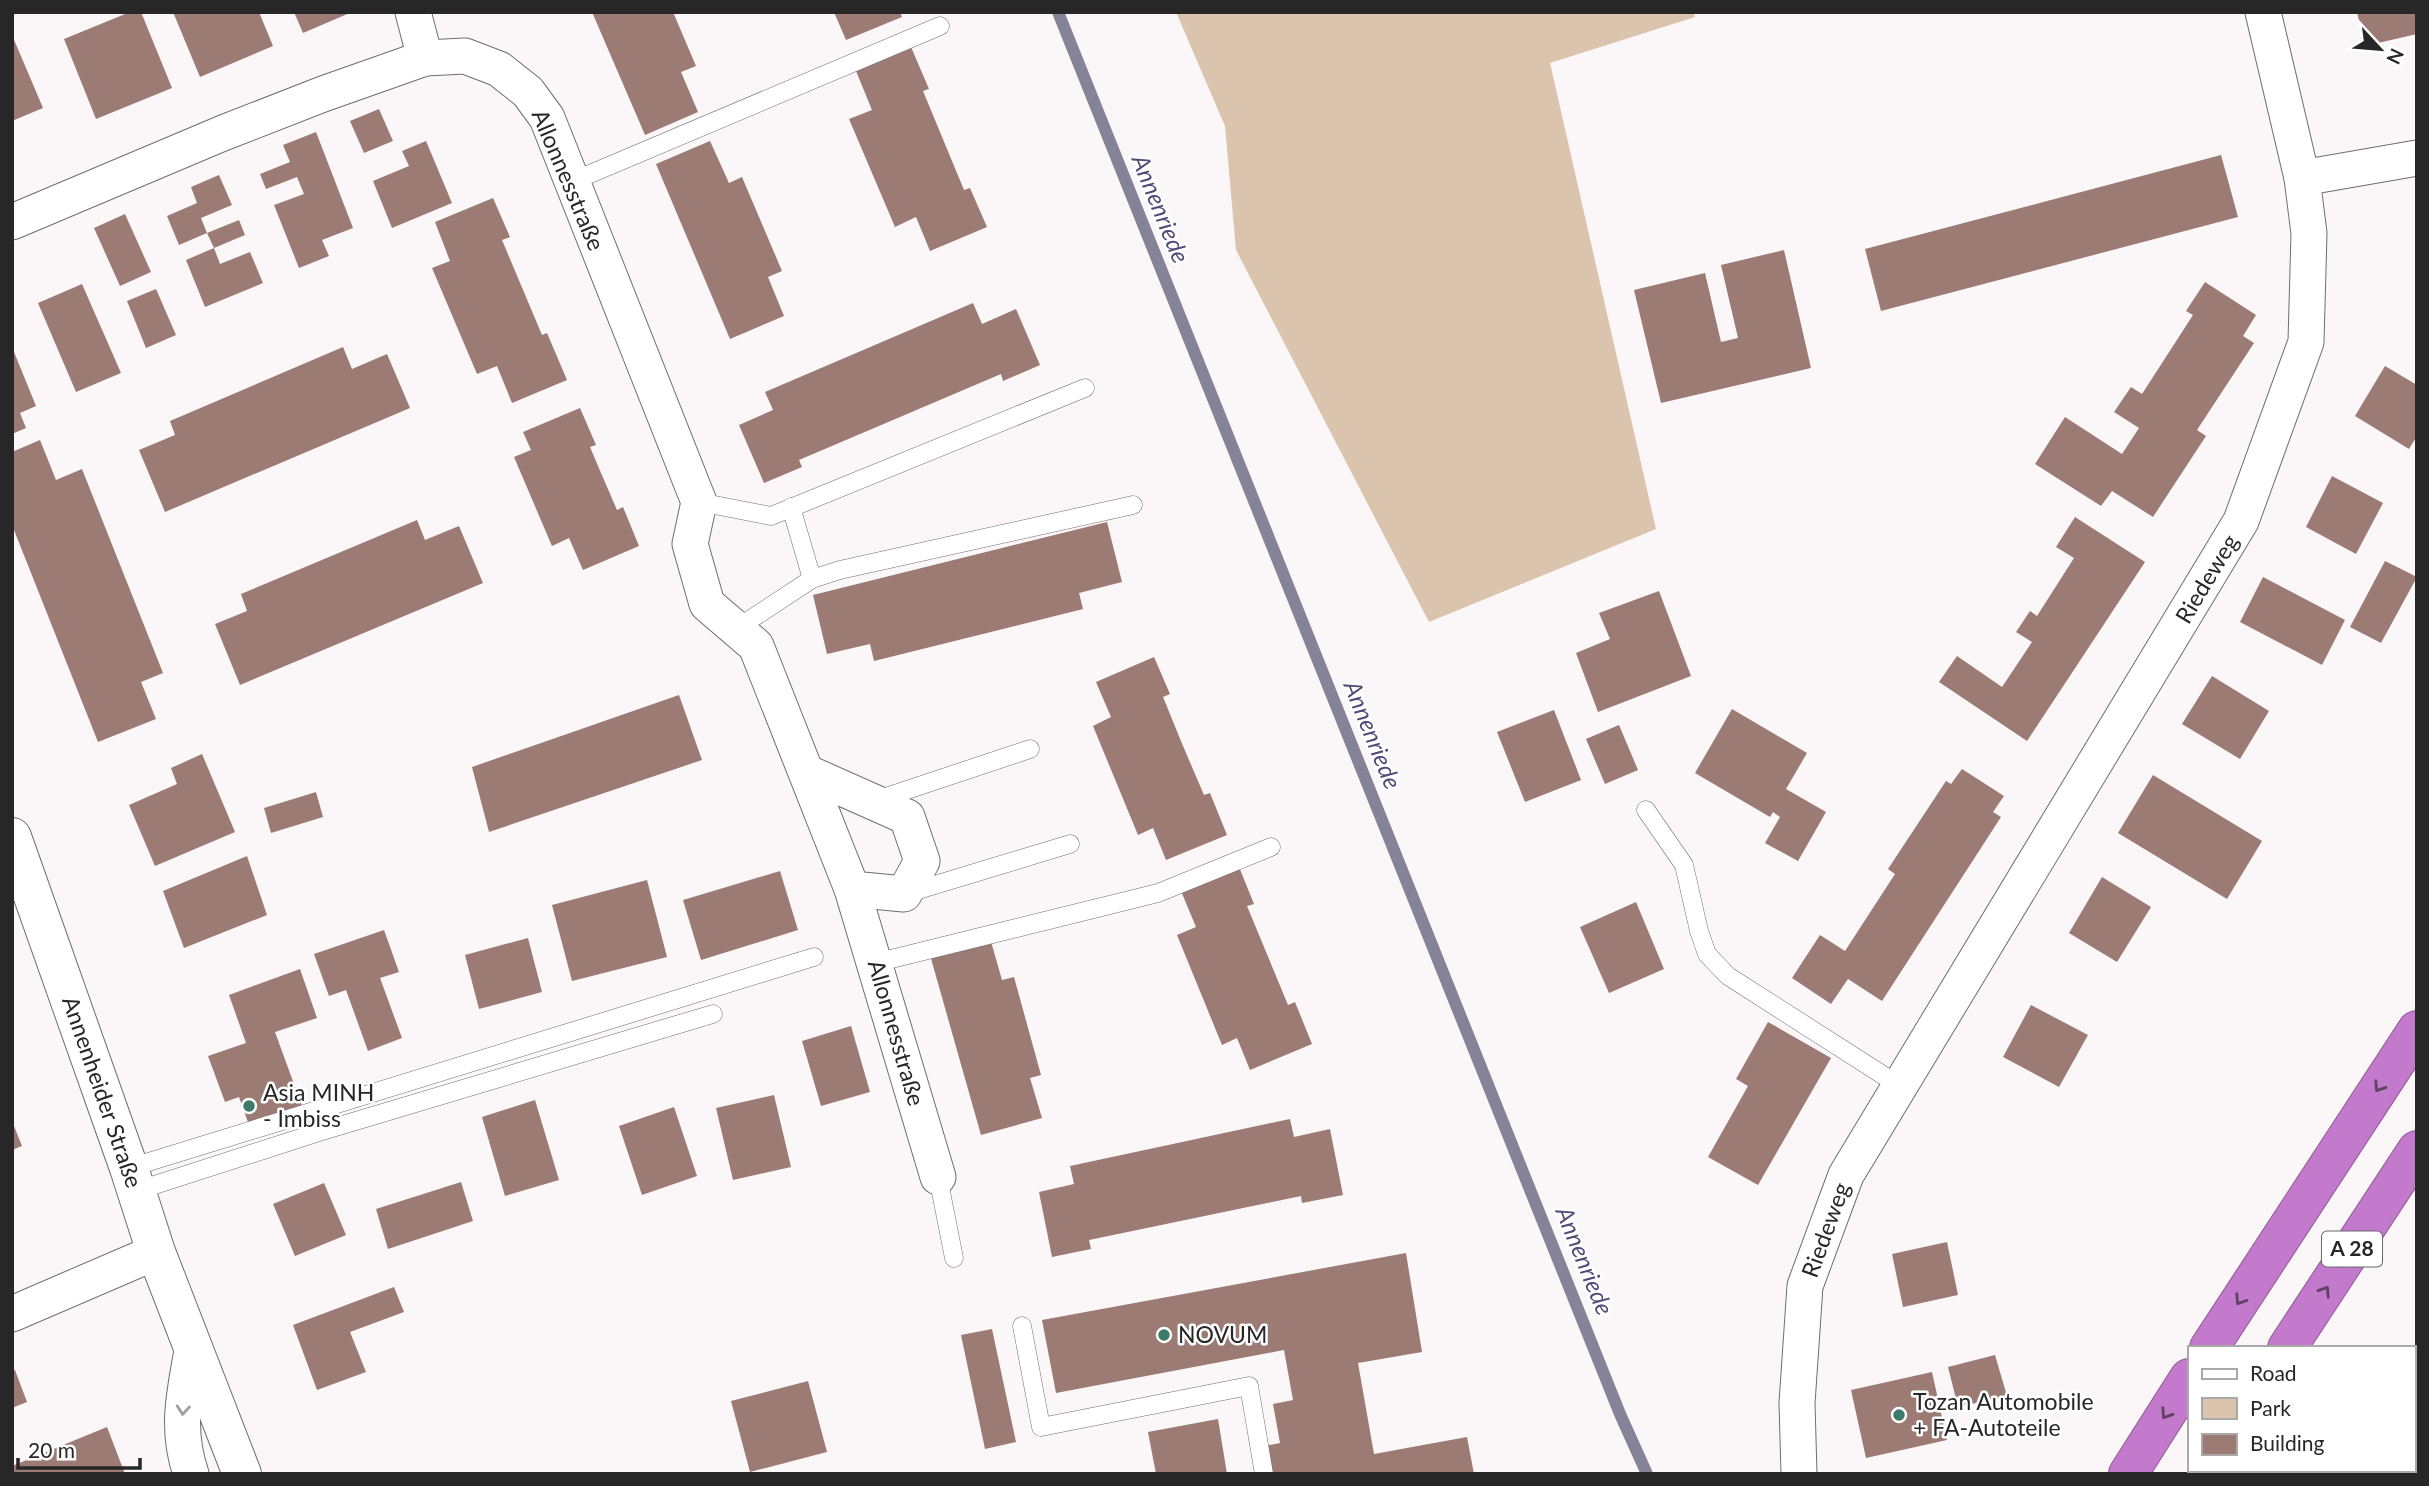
<svg xmlns="http://www.w3.org/2000/svg" width="2429" height="1486" font-family="Lato,sans-serif">
  <style>
    .green { fill: #dbc4ad }
    .lines { fill: none; stroke-linecap: round; stroke-linejoin: round }
    .stream { stroke: #858398; stroke-width: 12 }
    .building { fill: #9c7b74 }
    .service-casing { stroke: #716d6e; stroke-width: 19 }
    .minor-casing { stroke: #716d6e; stroke-width: 37 }
    .tertiary-casing { stroke: #716d6e; stroke-width: 40 }
    .secondary-casing { stroke: #716d6e; stroke-width: 40 }
    .motorway-casing { stroke: #8d5c92; stroke-width: 40 }
    .service { stroke: #fff; stroke-width: 18 }
    .minor { stroke: #fff; stroke-width: 35 }
    .tertiary { stroke: #fff; stroke-width: 38 }
    .secondary { stroke: #fff; stroke-width: 38 }
    .motorway { stroke: #c379cc; stroke-width: 38 }
    .oneway { stroke: #5e4461 }
    .oneway2 { stroke: #9e9e9e }
    .poi-dot { fill: #3c7b69; stroke: #fff; stroke-width: 2.5 }
    .labels { text-anchor: middle; stroke-width: 5; stroke-linejoin: round; paint-order: stroke }
    .shield { fill: #fff; stroke: #686868; stroke-width: 2 }
    .shield-label { font-size: 21px; font-weight: bold; fill: #282727 }
    .street-label { font-size: 23px; fill: #282727; stroke: #fff }
    .poi-label { font-size: 23px; fill: #282727; stroke: #fff; text-anchor: start }
    .water-label { font-size: 24px; font-style: italic; fill: #504b78; stroke: #fff }
  </style>
  <rect width="100%" height="100%" fill="#fbf6f7"/>
  <!-- green -->
  <polygon class="green" points="1176,12 1693,12 1695,17 1550,63 1656,529 1429,622 1236,250 1225,126"/>
  <g class="lines">
    <!-- stream -->
    <polyline class="stream" points="1058,12 1620,1414 1647,1474"/>
  </g>
  <!-- building -->
  <g class="building">
    <polygon points="130,12 141,12 172,88 96,119 64,39"/>
    <polygon points="173,12 259,12 273,46 200,77"/>
    <polygon points="294,12 352,12 303,33"/>
    <polygon points="592,12 673,12 696,66 681,72 698,112 645,135"/>
    <polygon points="834,12 900,12 902,17 846,40"/>
    <polygon points="2357,12 2417,12 2417,34 2365,46"/>
    <polygon points="12,35 43,108 12,121"/>
    <polygon points="911,47 929,89 923,91 964,190 970,188 987,227 930,251 916,217 895,227 849,119 872,110 856,71"/>
    <polygon points="379,109 393,141 364,153 350,121"/>
    <polygon points="316,132 353,228 322,240 329,256 299,268 274,205 304,194 297,177 266,189 260,174 290,162 283,145"/>
    <polygon points="426,141 452,203 392,228 373,181 409,166 402,151"/>
    <polygon points="710,141 729,183 742,177 782,271 768,277 784,316 730,339 656,164"/>
    <polygon points="2221,155 2238,217 1881,311 1865,249"/>
    <polygon points="219,175 232,205 201,218 207,233 179,245 167,216 197,203 191,187"/>
    <polygon points="493,198 510,237 502,240 542,335 547,333 567,380 512,403 497,366 477,374 432,268 450,261 435,222"/>
    <polygon points="125,214 151,272 120,286 94,228"/>
    <polygon points="239,220 245,235 214,248 207,233"/>
    <polygon points="214,248 220,264 250,252 263,283 205,307 186,260"/>
    <polygon points="1784,250 1811,368 1661,403 1634,290 1705,273 1721,342 1738,338 1721,265"/>
    <polygon points="2205,282 2256,315 2243,336 2254,343 2197,430 2206,436 2153,517 2112,491 2101,506 2035,464 2065,417 2122,454 2139,428 2114,412 2131,387 2142,394 2193,315 2186,311"/>
    <polygon points="82,284 121,373 76,392 38,303"/>
    <polygon points="156,289 176,335 146,348 127,301"/>
    <polygon points="973,303 982,324 1016,309 1040,365 1003,381 1001,374 799,460 802,467 764,483 739,425 773,410 765,392"/>
    <polygon points="12,347 36,406 20,413 26,428 12,434"/>
    <polygon points="343,347 352,369 387,354 410,408 165,512 139,450 175,435 170,421"/>
    <polygon points="2385,366 2417,385 2417,436 2409,449 2355,416"/>
    <polygon points="580,408 596,445 590,447 601,473 617,510 623,507 639,546 583,570 569,538 552,546 514,457 531,450 523,432"/>
    <polygon points="40,440 56,480 82,469 163,673 141,682 156,719 98,742 12,525 12,452"/>
    <polygon points="2332,476 2383,503 2356,554 2306,527"/>
    <polygon points="2075,517 2145,562 2027,741 1939,682 1957,656 2002,687 2032,642 2016,632 2030,611 2037,616 2074,558 2056,547"/>
    <polygon points="417,520 425,540 459,526 483,583 240,685 215,624 247,611 241,594"/>
    <polygon points="1107,522 1122,582 1079,593 1083,609 874,661 870,644 827,654 813,595"/>
    <polygon points="2385,561 2417,577 2381,643 2350,627"/>
    <polygon points="2263,577 2345,620 2322,665 2240,622"/>
    <polygon points="1659,591 1691,676 1598,712 1576,653 1610,639 1599,613"/>
    <polygon points="1154,657 1170,694 1163,697 1183,746 1204,795 1210,793 1227,835 1166,860 1153,828 1138,835 1093,726 1111,717 1096,682"/>
    <polygon points="2212,676 2269,711 2240,759 2182,724"/>
    <polygon points="679,695 702,760 489,832 472,767"/>
    <polygon points="1732,709 1807,753 1786,789 1826,812 1798,861 1765,843 1780,817 1773,812 1770,817 1695,773"/>
    <polygon points="1554,710 1581,780 1525,802 1497,732"/>
    <polygon points="1619,725 1638,770 1605,784 1586,739"/>
    <polygon points="202,754 235,832 155,866 129,805 177,784 171,768"/>
    <polygon points="1962,769 2004,796 1993,812 2001,817 1882,1001 1848,979 1831,1004 1792,978 1820,935 1845,951 1895,874 1888,869 1946,781 1951,784"/>
    <polygon points="2153,775 2262,841 2227,899 2118,833"/>
    <polygon points="316,792 323,817 271,833 264,808"/>
    <polygon points="247,856 267,915 184,948 163,891"/>
    <polygon points="1239,867 1254,904 1247,906 1288,1005 1295,1002 1312,1044 1250,1070 1237,1038 1222,1045 1177,935 1196,927 1181,891"/>
    <polygon points="780,871 798,930 701,960 683,900"/>
    <polygon points="2102,877 2151,907 2117,962 2069,933"/>
    <polygon points="647,880 667,957 572,981 552,905"/>
    <polygon points="1636,902 1664,969 1609,993 1580,927"/>
    <polygon points="384,930 399,972 380,978 402,1038 368,1051 346,990 329,996 314,954"/>
    <polygon points="528,938 542,992 479,1009 465,955"/>
    <polygon points="990,938 1002,980 1014,977 1041,1075 1030,1078 1042,1118 981,1135 930,955"/>
    <polygon points="300,969 317,1018 275,1032 302,1106 249,1125 239,1097 225,1102 208,1056 246,1043 229,995"/>
    <polygon points="2031,1005 2088,1035 2059,1087 2003,1057"/>
    <polygon points="1768,1022 1831,1058 1758,1185 1708,1157 1748,1086 1736,1079"/>
    <polygon points="851,1026 870,1092 821,1106 802,1041"/>
    <polygon points="774,1095 791,1167 733,1180 716,1108"/>
    <polygon points="535,1100 559,1180 505,1196 482,1117"/>
    <polygon points="674,1107 697,1176 642,1195 619,1126"/>
    <polygon points="1290,1119 1294,1137 1330,1129 1343,1195 1302,1203 1301,1196 1089,1240 1091,1249 1052,1257 1039,1192 1074,1184 1070,1166"/>
    <polygon points="12,1121 22,1146 12,1150"/>
    <polygon points="461,1182 473,1221 388,1249 376,1209"/>
    <polygon points="324,1183 346,1235 295,1256 273,1204"/>
    <polygon points="1947,1242 1958,1295 1903,1307 1892,1254"/>
    <polygon points="1406,1253 1422,1352 1358,1363 1374,1454 1467,1437 1474,1474 1269,1474 1264,1446 1280,1443 1273,1404 1293,1400 1284,1350 1056,1393 1042,1320"/>
    <polygon points="394,1287 404,1312 350,1332 366,1372 317,1390 293,1325"/>
    <polygon points="992,1329 1016,1442 985,1449 961,1335"/>
    <polygon points="1995,1355 2007,1396 1958,1407 1948,1367"/>
    <polygon points="15,1370 27,1402 12,1408 12,1371"/>
    <polygon points="1932,1372 1947,1440 1866,1458 1851,1390"/>
    <polygon points="808,1381 827,1452 750,1472 731,1401"/>
    <polygon points="1218,1419 1227,1474 1156,1474 1148,1432"/>
    <polygon points="107,1427 125,1474 12,1474 12,1466"/>
  </g>
  <g class="lines">
    <!-- service casing -->
    <g class="service-casing">
      <g id="service">
        <polyline points="571,182 940,26"/>
        <polyline points="699,502 771,516 1085,388"/>
        <polyline points="791,507 812,579"/>
        <polyline points="736,629 812,579 840,570 1133,505"/>
        <polyline points="877,800 1030,749"/>
        <polyline points="1646,810 1684,865 1699,931 1707,954 1728,976 1900,1086"/>
        <polyline points="905,894 1070,844"/>
        <polyline points="875,963 1158,893 1271,847"/>
        <polyline points="129,1168 814,957"/>
        <polyline points="938,1177 954,1258"/>
        <polyline points="136,1191 319,1132 713,1014"/>
        <polyline points="1022,1326 1041,1427 1249,1386 1264,1474"/>
      </g>
    </g>
    <!-- minor casing -->
    <g class="minor-casing">
      <g id="minor">
        <polyline points="413,12 425,58"/>
        <polyline points="2302,178 2417,158"/>
        <polyline points="12,222 223,133 323,94 425,58 465,56 499,69 528,92 547,118 699,502 690,544 707,604 756,646 852,889 904,894 922,861 907,817 806,772"/>
        <polyline points="852,889 938,1177"/>
        <polyline points="12,1314 156,1252"/>
        <path d="M 191,1474 C 175,1427 185,1392 193,1345"/>
        <polyline points="1799,1474 1797,1403 1805,1286 1846,1175 2241,521 2306,342 2309,233 2302,178 2263,12"/>
      </g>
    </g>
    <!-- tertiary casing -->
    <g class="tertiary-casing">
      <polyline id="tertiary" points="12,837 129,1168 156,1252 242,1474"/>
    </g>
    <!-- secondary casing -->
    <g class="secondary-casing">
      <polyline id="secondary" points="2387,1474 2404,1470"/>
    </g>
    <!-- motorway casing -->
    <g class="motorway-casing">
      <g id="motorway">
        <polyline points="2209,1348 2417,1030"/>
        <polyline points="2287,1348 2417,1150"/>
        <polyline points="2128,1474 2189,1378"/>
        <polyline points="2207,1474 2209,1470"/>
      </g>
    </g>
    <!-- service -->
    <use href="#service" class="service"/>
    <!-- minor -->
    <use href="#minor" class="minor"/>
    <!-- tertiary -->
    <use href="#tertiary" class="tertiary"/>
    <!-- secondary -->
    <use href="#secondary" class="secondary"/>
    <!-- motorway -->
    <use href="#motorway" class="motorway"/>
  </g>
  <!-- one-way arrows -->
  <defs><path id="oneway-chevron" d="M-2-3.5L2.5 0L-2 3.5" fill="none" stroke-width="1.6" stroke-linecap="round" stroke-linejoin="round" transform="scale(1.75)"/></defs>
  <g class="oneway">
    <use href="#oneway-chevron" transform="translate(2379 1087) rotate(123)"/>
    <use href="#oneway-chevron" transform="translate(2325 1291) rotate(-57)"/>
    <use href="#oneway-chevron" transform="translate(2240 1300) rotate(123)"/>
    <use href="#oneway-chevron" transform="translate(2166 1414) rotate(123)"/>
  </g>
  <use class="oneway2" href="#oneway-chevron" transform="translate(183 1410) rotate(95)"/>
  <!-- markers -->
  <g class="poi-dot">
    <circle cx="249" cy="1106" r="7"/>
    <circle cx="1164" cy="1335" r="7"/>
    <circle cx="1899" cy="1415" r="7"/>
  </g>
  <g class="labels">
    <!-- shield labels -->
    <rect class="shield" x="2322" y="1231.5" width="60" height="35" rx="5"/>
    <g class="shield-label">
      <text x="2352" y="1256">A 28</text>
    </g>
    <!-- street labels -->
    <g class="street-label">
      <text transform="translate(568 180) rotate(67)" y="8">Allonnesstraße</text>
      <text transform="translate(2207 579) rotate(-59)" y="8">Riedeweg</text>
      <text transform="translate(896 1033) rotate(74)" y="8">Allonnesstraße</text>
      <text transform="translate(102 1092) rotate(71)" y="8">Annenheider Straße</text>
      <text transform="translate(1826 1230) rotate(-70)" y="8">Riedeweg</text>
    </g>
    <!-- poi labels -->
    <g class="poi-label">
      <text x="263" y="1101">Asia MINH<tspan x="263" dy="26">- Imbiss</tspan></text>
      <text x="1178" y="1343">NOVUM</text>
      <text x="1913" y="1410">Tozan Automobile<tspan x="1913" dy="26">+ FA-Autoteile</tspan></text>
    </g>
    <!-- water labels -->
    <g class="water-label">
      <text transform="translate(1160 209) rotate(68)" y="8">Annenriede</text>
      <text transform="translate(1372 735) rotate(68)" y="8">Annenriede</text>
      <text transform="translate(1584 1261) rotate(68)" y="8">Annenriede</text>
    </g>
  </g>
  <!-- border -->
  <rect width="2429" height="1486" fill="none" stroke="#282727" stroke-width="28"/>
  <!-- legend -->
  <rect x="2188" y="1346" width="228" height="126" fill="#ffffff" stroke="#a9a9a9" stroke-width="2"/>
  <rect x="2202" y="1369" width="35" height="10" fill="#ffffff" stroke="#a9a9a9" stroke-width="2"/>
  <text x="2250" y="1381" font-size="21" fill="#282727">Road</text>
  <rect x="2202" y="1398" width="35" height="21" fill="#dbc4ad" stroke="#a9a9a9" stroke-width="2"/>
  <text x="2250" y="1416" font-size="21" fill="#282727">Park</text>
  <rect x="2202" y="1434" width="35" height="21" fill="#9c7b74" stroke="#a9a9a9" stroke-width="2"/>
  <text x="2250" y="1451" font-size="21" fill="#282727">Building</text>
  <!-- north arrow -->
  <g transform="translate(2380 49) rotate(116)" stroke="#ffffff" stroke-width="5" paint-order="stroke">
  <path d="M0-5L12 26L0 18L-12 26Z" fill="#282727"/>
  <text y="-10" font-size="19" font-weight="bold" text-anchor="middle" fill="#282727">N</text>
  </g>
  <!-- scale -->
  <path d="M18 1458v10h122v-10" fill="none" stroke="#282727" stroke-width="3.5"/>
  <text x="28" y="1458" font-size="21" fill="#282727" stroke="#ffffff" stroke-width="5" paint-order="stroke">20 m</text>
</svg>
